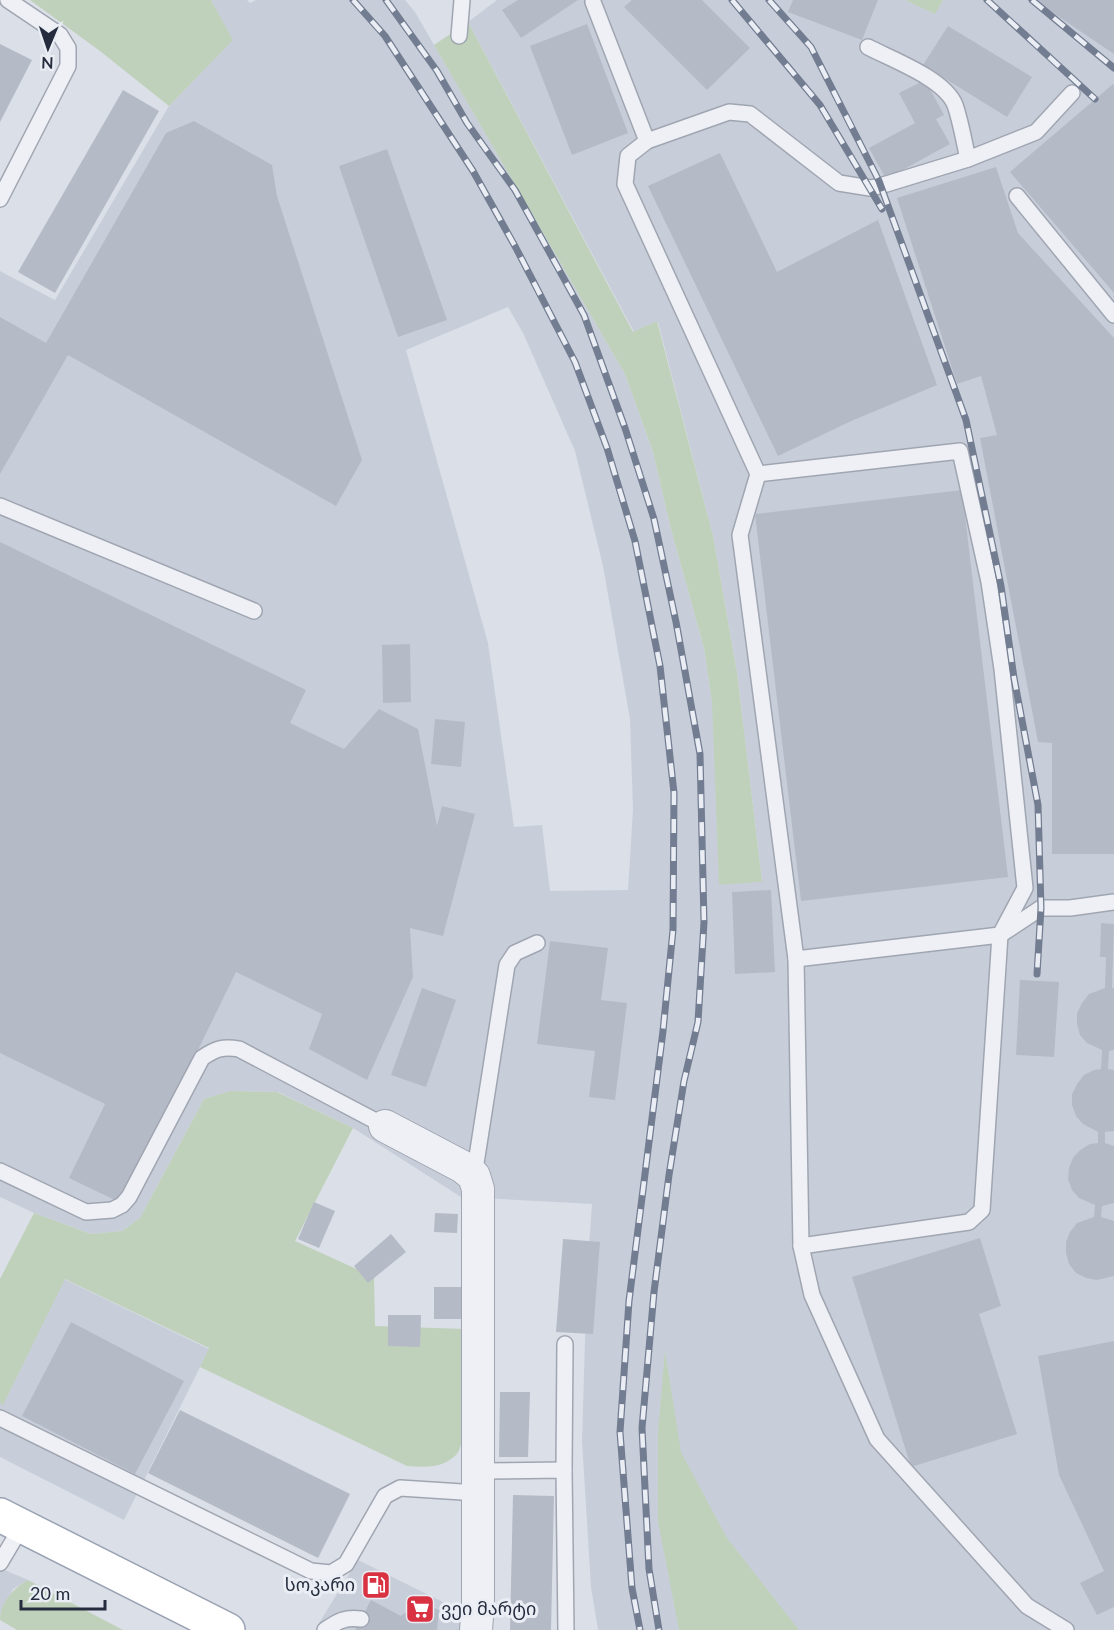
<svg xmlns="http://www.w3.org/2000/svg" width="1114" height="1630" font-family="Lato,'Noto Sans Georgian',sans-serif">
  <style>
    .built { fill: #c8ced9; fill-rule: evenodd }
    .green { fill: #bfd1bb }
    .building { fill: #b5bac7 }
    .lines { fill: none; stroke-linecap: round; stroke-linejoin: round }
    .lane-casing { stroke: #a0a6b1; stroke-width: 18 }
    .street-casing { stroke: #a0a6b1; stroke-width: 34 }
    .primary-casing { stroke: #99a2b3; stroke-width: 36 }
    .lane { stroke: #eef0f5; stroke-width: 15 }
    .street { stroke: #eef0f5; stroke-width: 32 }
    .primary { stroke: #fff; stroke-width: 33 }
    .rail-casing { stroke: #737d91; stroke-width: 7 }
    .rail { stroke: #eaeef4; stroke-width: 4.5; stroke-dasharray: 14; stroke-linecap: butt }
    .labels { text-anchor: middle; stroke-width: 6; stroke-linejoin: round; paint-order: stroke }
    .poi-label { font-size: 18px; fill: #242c3e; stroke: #eaeef4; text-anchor: end }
  </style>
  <rect width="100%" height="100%" fill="#dbdfe7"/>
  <!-- built -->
  <g class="built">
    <path d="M 211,0 L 247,0 L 250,3 L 256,0 L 405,0 L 415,12 L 625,374 L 653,452 L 671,529 L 704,648 L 712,702 L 762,881 L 737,673 L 713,536 L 658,322 L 634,332 L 468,22 L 497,0 L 905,0 L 935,13 L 943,0 L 1114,0 L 1114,1630 L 598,1630 L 591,1587 L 582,1441 L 587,1273 L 592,1204 L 461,1197 L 353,1128 L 278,1092 L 230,1091 L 204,1099 L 140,1218 L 122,1231 L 91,1234 L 34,1213 L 0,1197 L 0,271 L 55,300 L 169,106 L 232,40 ZM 508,307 L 523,333 L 575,451 L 603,566 L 630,719 L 633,810 L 628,890 L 550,891 L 542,825 L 514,827 L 488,643 L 406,350 Z"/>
    <polygon points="64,1279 209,1349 124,1520 0,1457 0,1403 3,1404"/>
    <polygon points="358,1560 461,1611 461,1630 331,1630 319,1623"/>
    <polygon points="0,1568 28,1580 13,1589 0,1615"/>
  </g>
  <!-- green -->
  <g class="green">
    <polygon points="30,0 211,0 233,40 169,106 100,51"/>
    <polygon points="905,0 943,0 935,14"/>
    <polygon points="468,22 633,332 657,321 713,536 737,673 762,881 769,881 719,885 712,702 704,648 671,529 653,452 625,374 434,45"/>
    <path d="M 230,1091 L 277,1092 L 353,1128 L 295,1241 L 374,1277 L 375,1326 L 465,1329 C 465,1352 470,1442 456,1455 C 441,1469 426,1467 407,1466 L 200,1367 L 209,1348 L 65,1279 L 3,1405 L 0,1403 L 0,1279 L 34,1213 L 91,1234 L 122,1231 L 140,1218 L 204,1099 Z"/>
    <polygon points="665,1351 681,1452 727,1538 799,1630 679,1630 658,1521 658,1432"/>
    <path d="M 28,1580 L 123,1630 L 17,1630 L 0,1620 C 0,1602 14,1588 28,1580 Z"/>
  </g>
  <!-- building -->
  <g class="building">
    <polygon points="518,0 578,0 521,38 502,10"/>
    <polygon points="632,0 702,0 750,48 707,90 624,7"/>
    <polygon points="793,0 878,0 862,40 788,12"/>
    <polygon points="1038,0 1114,0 1114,54 1037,2"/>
    <polygon points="587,24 628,133 572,155 530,46"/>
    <polygon points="948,26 1032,77 1007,117 923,65"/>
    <polygon points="0,44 32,60 0,122"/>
    <polygon points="925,80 944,115 936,119 950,144 886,179 869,148 915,123 899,93"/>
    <polygon points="1113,84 1114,85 1114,293 1010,172"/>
    <polygon points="123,90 159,111 55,293 18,272"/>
    <polygon points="194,121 272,165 277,196 362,460 336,506 68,355 0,474 0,317 46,343 166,133"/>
    <polygon points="387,149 447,320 398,337 339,166"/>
    <polygon points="720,153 777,272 878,220 937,385 849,422 778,456 648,186"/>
    <polygon points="996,167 1018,233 1114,338 1114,854 1052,854 1052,743 1038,742 980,438 997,435 981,376 957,384 897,198"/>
    <polygon points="962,490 1008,877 801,901 755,514"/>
    <polygon points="0,542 306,690 290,723 344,749 379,709 418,729 437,826 442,806 475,814 443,936 410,928 413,977 367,1080 309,1049 322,1014 236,972 123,1204 69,1178 105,1104 0,1053"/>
    <polygon points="410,644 411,702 383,703 382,645"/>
    <polygon points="435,719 465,722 461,767 431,764"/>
    <polygon points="771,890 775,972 735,974 732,892"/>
    <polygon points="1101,923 1114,924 1112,988 1114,988 1114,1050 1109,1051 1108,1069 1114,1070 1114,1131 1105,1132 1105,1143 1114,1146 1114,1203 1102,1206 1101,1217 1114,1221 1114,1276 1097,1280 1086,1278 1076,1273 1069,1264 1066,1253 1066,1242 1070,1232 1077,1223 1094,1217 1095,1205 1079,1198 1072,1190 1068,1179 1069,1168 1073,1158 1080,1150 1090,1144 1098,1143 1098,1132 1083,1124 1076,1116 1072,1105 1072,1094 1077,1084 1084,1075 1094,1070 1101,1069 1102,1050 1087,1043 1080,1035 1077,1024 1077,1013 1082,1003 1089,994 1105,988 1106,957 1100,957"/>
    <polygon points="550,941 608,948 601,1000 627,1003 615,1100 589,1097 595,1051 537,1044"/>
    <polygon points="1020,980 1059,982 1054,1057 1016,1055"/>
    <polygon points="422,988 456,1000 426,1087 391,1075"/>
    <polygon points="314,1202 335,1211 319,1248 298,1239"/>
    <polygon points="435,1213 458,1214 457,1233 434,1232"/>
    <polygon points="391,1234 406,1252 368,1283 354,1266"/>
    <polygon points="980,1238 1001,1306 979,1314 1017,1434 911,1467 852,1277"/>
    <polygon points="563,1239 600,1242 593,1334 556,1332"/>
    <polygon points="434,1287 464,1287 463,1319 434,1319"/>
    <polygon points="388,1315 421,1315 420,1347 388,1346"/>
    <polygon points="71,1322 184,1381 135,1474 22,1416"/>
    <polygon points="1114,1341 1114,1607 1097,1615 1080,1583 1104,1571 1059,1475 1038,1356"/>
    <polygon points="500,1392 530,1392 528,1457 499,1457"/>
    <polygon points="180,1410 350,1494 318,1558 148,1473"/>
    <polygon points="513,1495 554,1496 551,1630 510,1630"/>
    <polygon points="371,1600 401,1616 419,1602 439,1610 437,1630 355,1630"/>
  </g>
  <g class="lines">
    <!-- lane casing -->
    <g class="lane-casing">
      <g id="lane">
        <polyline points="593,2 647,141"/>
        <polyline points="459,36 462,0"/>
        <path d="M 868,47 C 893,60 945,79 955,105 C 961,122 964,142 968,159"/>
        <polyline points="1017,196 1114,315"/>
        <polyline points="0,199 68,66 68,48 60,35 8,0"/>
        <polyline points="758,474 960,451 989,582 1002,669 1025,888 1000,935 982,1210 969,1222 801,1246"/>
        <polyline points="0,506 254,611"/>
        <polyline points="796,959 1000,935 1041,908 1070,908 1114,902"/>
        <path d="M 0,1171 L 86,1212 L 112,1210 L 122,1205 L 129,1197 L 202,1058 C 215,1049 223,1046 239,1049 L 385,1126"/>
        <polyline points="474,1176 507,965 515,953 537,943"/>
        <polyline points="0,1418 311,1571 331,1573 346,1564 385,1496 400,1488 478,1493"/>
        <polyline points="564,1470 565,1344"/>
        <polyline points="478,1471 564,1470 566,1630"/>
        <polyline points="0,1563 22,1526"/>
        <path d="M 325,1630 C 338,1621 345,1617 361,1619"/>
        <polyline points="1066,1630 1027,1606 877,1439 812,1295 801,1246 796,959 740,535 758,474 625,184 628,156 647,141 729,112 750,114 839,183 870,188 880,186 968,159 1036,132 1072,93"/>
      </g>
    </g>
    <!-- street casing -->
    <g class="street-casing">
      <polyline id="street" points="385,1126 463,1167 474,1176 478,1189 478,1605 476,1630"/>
    </g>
    <!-- primary casing -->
    <g class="primary-casing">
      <polyline id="primary" points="0,1515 228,1630"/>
    </g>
    <!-- lane -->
    <use href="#lane" class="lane"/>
    <!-- street -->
    <use href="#street" class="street"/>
    <!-- primary -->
    <use href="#primary" class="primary"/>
    <!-- rail casing -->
    <g class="rail-casing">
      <g id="rail">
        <polyline points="353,0 385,36 473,171 516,248 575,362 607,448 635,541 660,666 674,793 673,930 663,1031 629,1301 620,1432 632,1588 640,1630"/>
        <polyline points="386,0 437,71 467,123 515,190 584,315 625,428 654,519 676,622 700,754 704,922 698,1022 684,1081 669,1175 654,1292 642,1428 649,1569 659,1630"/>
        <polyline points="732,0 820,105 882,209"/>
        <polyline points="769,0 811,47 879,181 966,420 1001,586 1014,678 1038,805 1041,908 1037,974"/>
        <polyline points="987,0 1095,99"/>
        <polyline points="1032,0 1114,68"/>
      </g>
    </g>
    <!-- rail -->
    <use href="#rail" class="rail"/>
  </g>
  <!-- icons -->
  <defs>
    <g id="fuel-square" transform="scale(1.5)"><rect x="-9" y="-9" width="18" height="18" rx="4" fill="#d93343" stroke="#eaeef4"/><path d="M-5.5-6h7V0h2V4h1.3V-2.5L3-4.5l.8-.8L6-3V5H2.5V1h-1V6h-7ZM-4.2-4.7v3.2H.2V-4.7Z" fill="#fff"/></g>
    <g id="supermarket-square" transform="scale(1.5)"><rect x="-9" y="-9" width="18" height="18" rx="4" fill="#d93343" stroke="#eaeef4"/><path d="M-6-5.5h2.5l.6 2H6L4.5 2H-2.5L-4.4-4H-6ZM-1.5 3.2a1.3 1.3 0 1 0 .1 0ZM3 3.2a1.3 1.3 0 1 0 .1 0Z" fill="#fff"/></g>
  </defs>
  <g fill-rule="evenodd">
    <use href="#fuel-square" x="376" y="1585"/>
    <use href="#supermarket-square" x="420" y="1609"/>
  </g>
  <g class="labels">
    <!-- poi labels -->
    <g class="poi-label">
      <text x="355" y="1591">სოკარი</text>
      <text x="441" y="1615" text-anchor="start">ვეი მარტი</text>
    </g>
  </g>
  <!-- north arrow -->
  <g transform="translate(48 48) rotate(182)" stroke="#eaeef4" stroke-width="4.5" paint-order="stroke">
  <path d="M0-4.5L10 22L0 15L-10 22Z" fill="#242c3e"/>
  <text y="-9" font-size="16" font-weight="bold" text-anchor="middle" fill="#242c3e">N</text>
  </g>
  <!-- scale -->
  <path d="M21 1600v9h84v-9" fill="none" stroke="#242c3e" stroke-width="3"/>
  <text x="30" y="1600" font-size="18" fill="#242c3e" stroke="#eaeef4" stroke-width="4.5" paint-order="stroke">20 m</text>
</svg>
